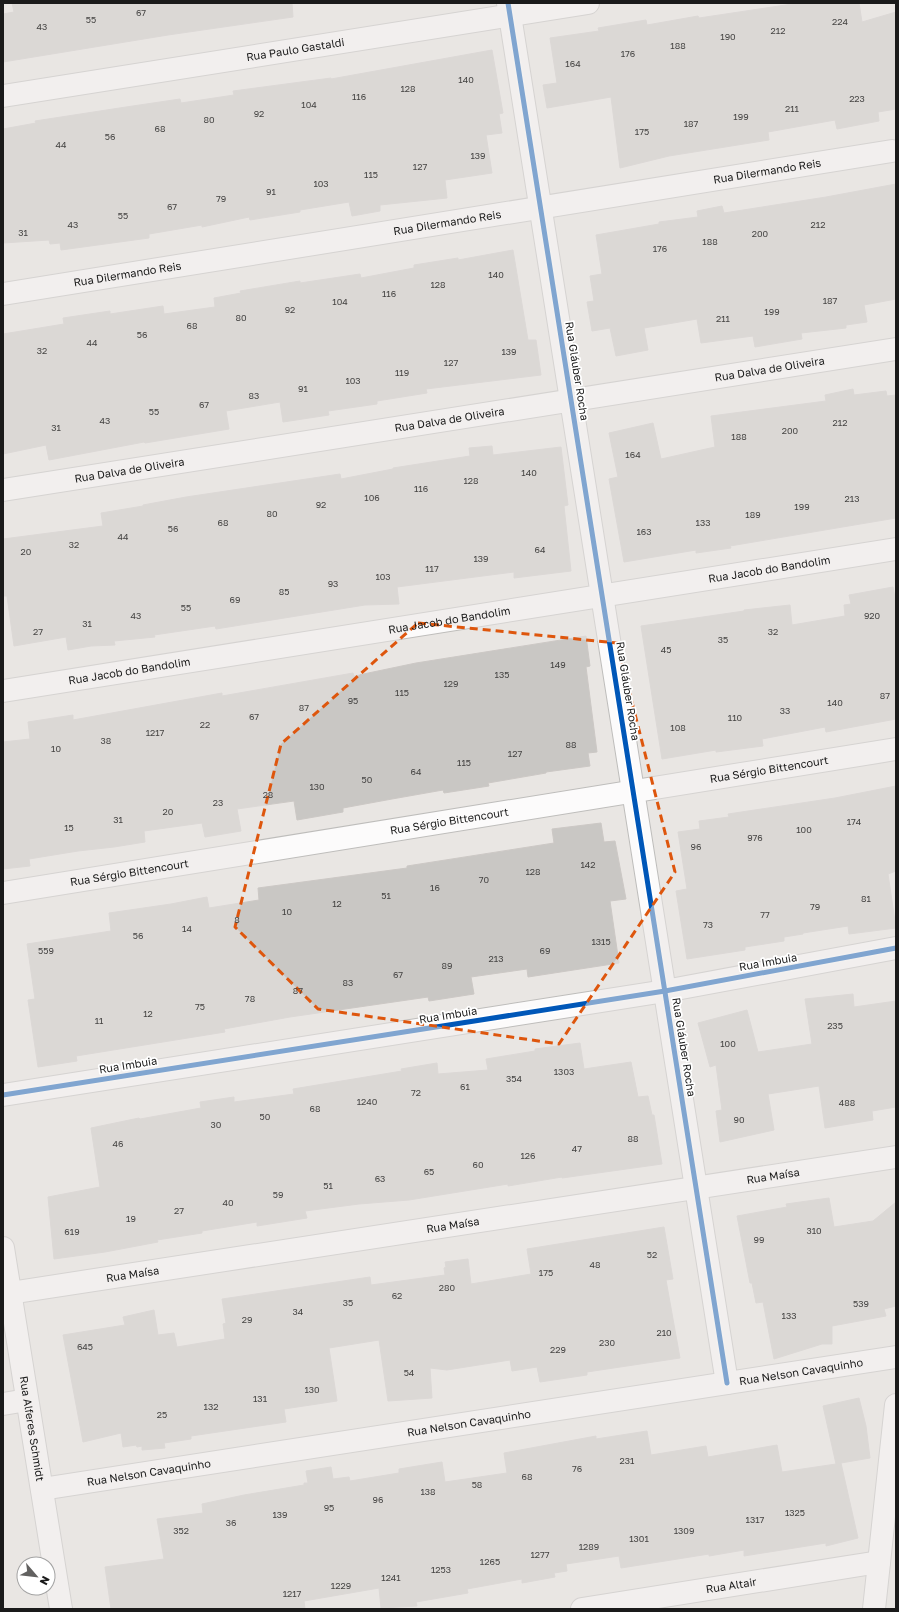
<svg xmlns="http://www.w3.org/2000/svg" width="899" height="1612" font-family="'Golos Text',sans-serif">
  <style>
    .building { fill: #c9c7c4; stroke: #ccc8c5 }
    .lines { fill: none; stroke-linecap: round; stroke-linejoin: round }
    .minor-casing { stroke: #bebdbb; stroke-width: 24 }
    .minor { stroke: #fcfbfb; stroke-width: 22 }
    .cycleway-casing { stroke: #fff; stroke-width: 8 }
    .cycleway { stroke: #0057b8; stroke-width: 5 }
    .marked { fill: none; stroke: #de560d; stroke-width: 3; stroke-dasharray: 8 5; stroke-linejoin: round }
    .labels { text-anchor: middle; stroke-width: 3.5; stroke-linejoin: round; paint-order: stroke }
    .number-label { font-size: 9px; fill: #464544 }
    .street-label { font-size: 11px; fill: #1a1a1a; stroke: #fff }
  </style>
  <rect width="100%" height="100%" fill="#e9e6e3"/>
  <!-- building -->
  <g class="building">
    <polygon points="12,3 292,3 293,17 168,35 3,62 3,14 14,12"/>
    <polygon points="799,3 859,3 862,22 896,12 896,109 878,112 879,121 837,129 835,120 768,132 769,140 669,156 620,168 611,97 547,108 543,85 557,83 550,38 599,31 598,28 646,20 647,25 698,16 699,18"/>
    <polygon points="492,50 503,113 499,114 502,133 486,135 492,173 445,180 447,198 380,205 380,211 352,216 349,202 300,210 300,212 250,220 249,217 202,227 202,225 149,234 149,238 61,250 60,243 50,244 49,240 3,243 3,129 36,123 35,121 126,107 180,99 181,103 234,95 233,91 331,78 331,79"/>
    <polygon points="896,184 896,299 864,305 867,322 846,325 846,328 801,333 802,339 755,347 753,336 701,343 697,319 644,328 648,350 616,356 610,328 592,331 587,302 594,301 590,276 602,274 596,235 659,224 659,222 698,217 697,211 722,206 724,213 826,197"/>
    <polygon points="513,250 528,340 536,340 541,375 426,389 427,393 377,401 377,404 328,411 329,415 283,422 280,402 226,411 229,429 145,443 144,442 49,460 46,445 3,454 3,334 64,324 63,318 110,311 110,314 163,306 164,314 215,307 214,298 241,293 240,291 300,281 300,283 360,274 361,278 414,268 414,265 458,258 458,260"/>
    <polygon points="853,389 854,395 886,391 887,396 896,395 896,518 730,546 731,548 696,553 696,550 624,562 609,479 618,477 609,433 653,423 661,459 715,447 711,416 826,401 825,395"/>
    <polygon points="492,446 493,455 561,447 568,505 564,506 571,571 514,578 514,572 397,587 399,604 365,605 216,629 215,626 154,635 155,637 114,641 115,645 91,646 68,650 66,637 14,646 7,596 3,596 3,539 103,526 101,513 143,506 143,505 186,497 340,474 341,479 393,469 393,468 470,456 469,448"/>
    <polygon points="893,587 896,603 896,719 826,732 825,727 762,739 763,746 716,752 716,750 662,759 641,626 744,611 744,610 790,605 792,625 845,616 844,605 851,604 849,595"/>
    <polygon points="586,636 590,666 586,667 597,752 588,753 590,766 546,772 546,773 488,783 489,786 444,793 443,790 392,799 343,808 343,812 297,820 294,801 237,809 241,831 205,837 202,823 144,831 145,842 114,847 78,851 29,859 30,866 3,869 3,742 30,739 28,722 73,715 73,720 222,693 222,696 353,673 354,676 416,663"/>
    <polygon points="896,786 896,871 888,874 896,928 849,934 848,926 803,933 803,934 784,937 784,941 745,947 745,950 687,959 676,891 687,889 678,832 700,829 699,821 729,817 728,814 835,798"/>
    <polygon points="601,823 604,842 615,841 626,899 610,901 619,963 528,977 527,969 471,977 474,994 429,1001 428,997 290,1017 224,1029 225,1032 76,1056 77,1061 38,1067 28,1000 35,999 27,944 111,931 109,913 171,904 207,897 209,908 259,900 258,888 407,868 407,866 554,843 552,829"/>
    <polygon points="853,994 854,1007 896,1001 896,1107 872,1111 873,1120 825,1128 819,1086 768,1094 774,1130 720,1142 716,1111 722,1110 716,1065 710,1067 698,1023 747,1010 758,1052 812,1044 805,999"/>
    <polygon points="580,1043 584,1069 631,1062 638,1097 648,1096 652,1115 654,1115 662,1164 562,1178 562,1177 508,1186 508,1184 409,1200 359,1204 305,1211 307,1218 257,1226 257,1222 202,1231 202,1233 157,1240 158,1242 105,1252 54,1259 48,1197 100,1187 91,1128 139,1118 140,1119 201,1108 200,1102 234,1097 234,1102 294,1094 293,1089 402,1071 401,1069 437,1063 438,1074 488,1070 486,1059 535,1051 535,1049"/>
    <polygon points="829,1198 834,1227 873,1221 896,1202 896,1306 884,1309 886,1316 832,1326 832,1344 822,1344 774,1359 763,1302 756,1303 752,1283 750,1283 737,1216 787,1207 786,1204"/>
    <polygon points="664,1227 673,1279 666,1280 680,1358 587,1372 587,1375 540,1382 537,1367 512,1371 510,1360 447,1370 430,1368 432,1398 388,1401 379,1340 329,1348 337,1401 284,1409 286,1422 191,1436 191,1439 164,1443 165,1448 142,1450 142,1446 137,1447 136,1445 123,1447 121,1433 83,1442 63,1335 125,1325 123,1317 154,1310 158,1335 174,1333 177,1347 225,1339 223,1324 226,1323 222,1299 370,1277 371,1285 445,1275 444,1268 446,1267 445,1262 468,1259 471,1284 531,1274 527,1249"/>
    <polygon points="859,1398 866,1426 870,1458 841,1463 858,1538 826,1546 826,1543 744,1556 744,1550 709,1556 709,1554 621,1568 619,1556 566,1564 567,1571 554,1573 555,1577 522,1583 522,1579 467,1589 468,1593 416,1602 417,1606 381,1608 379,1588 304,1601 305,1609 111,1609 105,1567 164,1559 157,1519 203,1513 202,1504 244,1495 304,1485 304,1483 308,1483 306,1471 331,1467 333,1479 349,1477 350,1481 399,1473 399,1469 442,1462 445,1482 507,1473 504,1453 596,1436 596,1439 647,1431 651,1455 706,1446 708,1457 777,1445 782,1472 836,1464 823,1406"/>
  </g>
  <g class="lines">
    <!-- minor casing -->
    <g class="minor-casing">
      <g id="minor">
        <polyline points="508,3 727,1383"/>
        <path id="s1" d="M 3,96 L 588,3"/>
        <path id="s2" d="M 3,294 L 892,151"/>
        <path id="s3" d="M 3,490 L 896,349"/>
        <path id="s4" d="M 3,691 L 896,549"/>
        <path id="s5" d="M 3,893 L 896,749"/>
        <polyline points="3,1095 665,991 896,948"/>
        <path id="s6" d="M 3,1248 L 61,1609"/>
        <path id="s7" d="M 10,1293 L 896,1157"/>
        <polyline points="3,1404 27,1400"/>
        <path id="s8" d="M 42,1489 L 896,1357"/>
        <path id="s9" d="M 582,1609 L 879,1562"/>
        <polyline points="874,1609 896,1405"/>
      </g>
    </g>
    <!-- minor -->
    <use href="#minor" class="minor"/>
    <!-- cycleway casing -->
    <g class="cycleway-casing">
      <g id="cycleway">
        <polyline points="508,3 727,1383"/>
        <polyline points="3,1095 665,991 896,948"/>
      </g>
    </g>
    <!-- cycleway -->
    <use href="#cycleway" class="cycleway"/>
  </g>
  <!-- marked area -->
  <path d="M0 0H899V1612H0ZM 418,623 L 617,643 L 675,872 L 559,1044 L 318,1009 L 235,927 L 281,744 Z" fill="#e9e6e3" fill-opacity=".55" fill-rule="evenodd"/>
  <path class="marked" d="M 418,623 L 617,643 L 675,872 L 559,1044 L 318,1009 L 235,927 L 281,744 Z"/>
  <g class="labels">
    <!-- number labels -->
    <g class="number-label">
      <text x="141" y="16">67</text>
      <text x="91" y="23">55</text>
      <text x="840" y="25">224</text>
      <text x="42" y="30">43</text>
      <text x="778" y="34">212</text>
      <text x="728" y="40">190</text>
      <text x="678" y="49">188</text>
      <text x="628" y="57">176</text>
      <text x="573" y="67">164</text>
      <text x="466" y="83">140</text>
      <text x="408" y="92">128</text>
      <text x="359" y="100">116</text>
      <text x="857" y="102">223</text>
      <text x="309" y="108">104</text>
      <text x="792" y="112">211</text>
      <text x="259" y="117">92</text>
      <text x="741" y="120">199</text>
      <text x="209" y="123">80</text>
      <text x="691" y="127">187</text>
      <text x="160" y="132">68</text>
      <text x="642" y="135">175</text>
      <text x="110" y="140">56</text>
      <text x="61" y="148">44</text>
      <text x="478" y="159">139</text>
      <text x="420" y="170">127</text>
      <text x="371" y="178">115</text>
      <text x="321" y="187">103</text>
      <text x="271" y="195">91</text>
      <text x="221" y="202">79</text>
      <text x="172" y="210">67</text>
      <text x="123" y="219">55</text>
      <text x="73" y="228">43</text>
      <text x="818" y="228">212</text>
      <text x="23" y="236">31</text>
      <text x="760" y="237">200</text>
      <text x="710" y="245">188</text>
      <text x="660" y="252">176</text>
      <text x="496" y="278">140</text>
      <text x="438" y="288">128</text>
      <text x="389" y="297">116</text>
      <text x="830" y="304">187</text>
      <text x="340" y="305">104</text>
      <text x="290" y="313">92</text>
      <text x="772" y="315">199</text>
      <text x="241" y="321">80</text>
      <text x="723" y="322">211</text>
      <text x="192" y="329">68</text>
      <text x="142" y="338">56</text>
      <text x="92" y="346">44</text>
      <text x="42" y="354">32</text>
      <text x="509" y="355">139</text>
      <text x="451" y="366">127</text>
      <text x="402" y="376">119</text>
      <text x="353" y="384">103</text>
      <text x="303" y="392">91</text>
      <text x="254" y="399">83</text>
      <text x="204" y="408">67</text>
      <text x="154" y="415">55</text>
      <text x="105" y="424">43</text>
      <text x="840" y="426">212</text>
      <text x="56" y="431">31</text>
      <text x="790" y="434">200</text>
      <text x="739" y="440">188</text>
      <text x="633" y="458">164</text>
      <text x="529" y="476">140</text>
      <text x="471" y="484">128</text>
      <text x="421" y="492">116</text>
      <text x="372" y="501">106</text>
      <text x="852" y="502">213</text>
      <text x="321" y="508">92</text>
      <text x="802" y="510">199</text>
      <text x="272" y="517">80</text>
      <text x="753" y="518">189</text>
      <text x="223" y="526">68</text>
      <text x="703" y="526">133</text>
      <text x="173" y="532">56</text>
      <text x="644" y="535">163</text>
      <text x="123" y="540">44</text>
      <text x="74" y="548">32</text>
      <text x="540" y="553">64</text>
      <text x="26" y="555">20</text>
      <text x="481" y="562">139</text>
      <text x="432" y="572">117</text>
      <text x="383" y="580">103</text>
      <text x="333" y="587">93</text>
      <text x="284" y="595">85</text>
      <text x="235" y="603">69</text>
      <text x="186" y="611">55</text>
      <text x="136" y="619">43</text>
      <text x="872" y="619">920</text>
      <text x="87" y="627">31</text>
      <text x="38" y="635">27</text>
      <text x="773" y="635">32</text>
      <text x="723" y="643">35</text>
      <text x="666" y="653">45</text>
      <text x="558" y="668">149</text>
      <text x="502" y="678">135</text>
      <text x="451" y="687">129</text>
      <text x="402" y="696">115</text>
      <text x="885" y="699">87</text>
      <text x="353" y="704">95</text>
      <text x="835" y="706">140</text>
      <text x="304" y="711">87</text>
      <text x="785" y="714">33</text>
      <text x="254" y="720">67</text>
      <text x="735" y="721">110</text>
      <text x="205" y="728">22</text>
      <text x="678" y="731">108</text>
      <text x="155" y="736">1217</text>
      <text x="106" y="744">38</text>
      <text x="571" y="748">88</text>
      <text x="56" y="752">10</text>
      <text x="515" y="757">127</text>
      <text x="464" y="766">115</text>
      <text x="416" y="775">64</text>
      <text x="367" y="783">50</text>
      <text x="317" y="790">130</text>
      <text x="268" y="798">28</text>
      <text x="218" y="806">23</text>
      <text x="168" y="815">20</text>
      <text x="118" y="823">31</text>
      <text x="854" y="825">174</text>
      <text x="69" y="831">15</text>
      <text x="804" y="833">100</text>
      <text x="755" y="841">976</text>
      <text x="696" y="850">96</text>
      <text x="588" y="868">142</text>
      <text x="533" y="875">128</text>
      <text x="484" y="883">70</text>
      <text x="435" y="891">16</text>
      <text x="386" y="899">51</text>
      <text x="866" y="902">81</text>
      <text x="337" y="907">12</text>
      <text x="815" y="910">79</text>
      <text x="287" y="915">10</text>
      <text x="765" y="918">77</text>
      <text x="237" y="923">8</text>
      <text x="708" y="928">73</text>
      <text x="187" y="932">14</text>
      <text x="138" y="939">56</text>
      <text x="601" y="945">1315</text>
      <text x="46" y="954">559</text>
      <text x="545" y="954">69</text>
      <text x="496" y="962">213</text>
      <text x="447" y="969">89</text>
      <text x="398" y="978">67</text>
      <text x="348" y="986">83</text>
      <text x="298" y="994">87</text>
      <text x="250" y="1002">78</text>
      <text x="200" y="1010">75</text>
      <text x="148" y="1017">12</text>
      <text x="99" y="1024">11</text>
      <text x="835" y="1029">235</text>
      <text x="728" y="1047">100</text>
      <text x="564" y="1075">1303</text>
      <text x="514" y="1082">354</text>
      <text x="465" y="1090">61</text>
      <text x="416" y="1096">72</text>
      <text x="367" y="1105">1240</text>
      <text x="847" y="1106">488</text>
      <text x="315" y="1112">68</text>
      <text x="265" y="1120">50</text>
      <text x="739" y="1123">90</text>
      <text x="216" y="1128">30</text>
      <text x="633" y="1142">88</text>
      <text x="118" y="1147">46</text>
      <text x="577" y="1152">47</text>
      <text x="528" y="1159">126</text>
      <text x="478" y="1168">60</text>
      <text x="429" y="1175">65</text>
      <text x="380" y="1182">63</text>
      <text x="328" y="1189">51</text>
      <text x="278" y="1198">59</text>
      <text x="228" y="1206">40</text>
      <text x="179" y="1214">27</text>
      <text x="131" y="1222">19</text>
      <text x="814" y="1234">310</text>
      <text x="72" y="1235">619</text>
      <text x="759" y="1243">99</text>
      <text x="652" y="1258">52</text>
      <text x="595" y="1268">48</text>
      <text x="546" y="1276">175</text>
      <text x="447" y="1291">280</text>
      <text x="397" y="1299">62</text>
      <text x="348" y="1306">35</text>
      <text x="861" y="1307">539</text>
      <text x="298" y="1315">34</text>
      <text x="789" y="1319">133</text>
      <text x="247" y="1323">29</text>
      <text x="664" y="1336">210</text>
      <text x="607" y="1346">230</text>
      <text x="85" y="1350">645</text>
      <text x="558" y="1353">229</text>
      <text x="409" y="1376">54</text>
      <text x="312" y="1393">130</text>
      <text x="260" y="1402">131</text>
      <text x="211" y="1410">132</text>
      <text x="162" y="1418">25</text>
      <text x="627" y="1464">231</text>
      <text x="577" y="1472">76</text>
      <text x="527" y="1480">68</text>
      <text x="477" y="1488">58</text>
      <text x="428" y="1495">138</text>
      <text x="378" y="1503">96</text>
      <text x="329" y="1511">95</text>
      <text x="795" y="1516">1325</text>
      <text x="280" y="1518">139</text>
      <text x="755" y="1523">1317</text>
      <text x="231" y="1526">36</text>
      <text x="181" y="1534">352</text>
      <text x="684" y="1534">1309</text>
      <text x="639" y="1542">1301</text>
      <text x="589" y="1550">1289</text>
      <text x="540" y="1558">1277</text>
      <text x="490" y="1565">1265</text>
      <text x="441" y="1573">1253</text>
      <text x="391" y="1581">1241</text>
      <text x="341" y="1589">1229</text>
      <text x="292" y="1597">1217</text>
    </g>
    <!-- street labels -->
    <g class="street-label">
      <text dy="4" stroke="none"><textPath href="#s1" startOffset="296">Rua Paulo Gastaldi</textPath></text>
      <text dy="4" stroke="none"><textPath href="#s2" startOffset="774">Rua Dilermando Reis</textPath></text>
      <text dy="4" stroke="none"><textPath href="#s2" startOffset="450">Rua Dilermando Reis</textPath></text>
      <text dy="4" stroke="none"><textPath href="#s2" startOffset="126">Rua Dilermando Reis</textPath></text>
      <text dy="4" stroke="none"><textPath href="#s3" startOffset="776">Rua Dalva de Oliveira</textPath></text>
      <text transform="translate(577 371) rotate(81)" y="4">Rua Gláuber Rocha</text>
      <text dy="4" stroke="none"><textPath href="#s3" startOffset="452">Rua Dalva de Oliveira</textPath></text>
      <text dy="4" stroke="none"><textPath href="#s3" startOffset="128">Rua Dalva de Oliveira</textPath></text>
      <text dy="4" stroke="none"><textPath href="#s4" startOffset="776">Rua Jacob do Bandolim</textPath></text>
      <text dy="4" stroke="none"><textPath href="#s4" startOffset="452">Rua Jacob do Bandolim</textPath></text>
      <text dy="4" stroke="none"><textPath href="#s4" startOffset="128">Rua Jacob do Bandolim</textPath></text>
      <text transform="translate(628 691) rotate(81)" y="4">Rua Gláuber Rocha</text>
      <text dy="4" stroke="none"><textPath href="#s5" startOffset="776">Rua Sérgio Bittencourt</textPath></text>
      <text dy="4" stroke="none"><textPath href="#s5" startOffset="452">Rua Sérgio Bittencourt</textPath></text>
      <text dy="4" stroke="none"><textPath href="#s5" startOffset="128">Rua Sérgio Bittencourt</textPath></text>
      <text transform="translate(768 962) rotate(-10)" y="4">Rua Imbuia</text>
      <text transform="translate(448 1015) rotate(-9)" y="4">Rua Imbuia</text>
      <text transform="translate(684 1047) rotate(81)" y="4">Rua Gláuber Rocha</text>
      <text transform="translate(128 1065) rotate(-9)" y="4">Rua Imbuia</text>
      <text dy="4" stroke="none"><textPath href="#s7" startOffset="772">Rua Maísa</textPath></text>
      <text dy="4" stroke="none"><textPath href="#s7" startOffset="448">Rua Maísa</textPath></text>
      <text dy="4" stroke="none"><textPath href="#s7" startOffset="124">Rua Maísa</textPath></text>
      <text dy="4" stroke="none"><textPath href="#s8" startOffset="768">Rua Nelson Cavaquinho</textPath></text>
      <text dy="4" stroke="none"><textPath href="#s8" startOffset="432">Rua Nelson Cavaquinho</textPath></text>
      <text dy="4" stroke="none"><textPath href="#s6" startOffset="183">Rua Alferes Schmidt</textPath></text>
      <text dy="4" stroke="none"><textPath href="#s8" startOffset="108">Rua Nelson Cavaquinho</textPath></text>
      <text dy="4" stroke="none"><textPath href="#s9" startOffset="151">Rua Altair</textPath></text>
    </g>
  </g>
  <!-- border -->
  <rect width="899" height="1612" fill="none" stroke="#1a1a1a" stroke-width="8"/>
  <!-- north arrow -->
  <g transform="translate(36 1576) rotate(118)"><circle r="19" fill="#ffffff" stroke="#a3a3a3"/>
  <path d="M0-3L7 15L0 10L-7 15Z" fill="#626160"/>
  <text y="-6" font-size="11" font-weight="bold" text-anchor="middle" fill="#1a1a1a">N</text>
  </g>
</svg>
